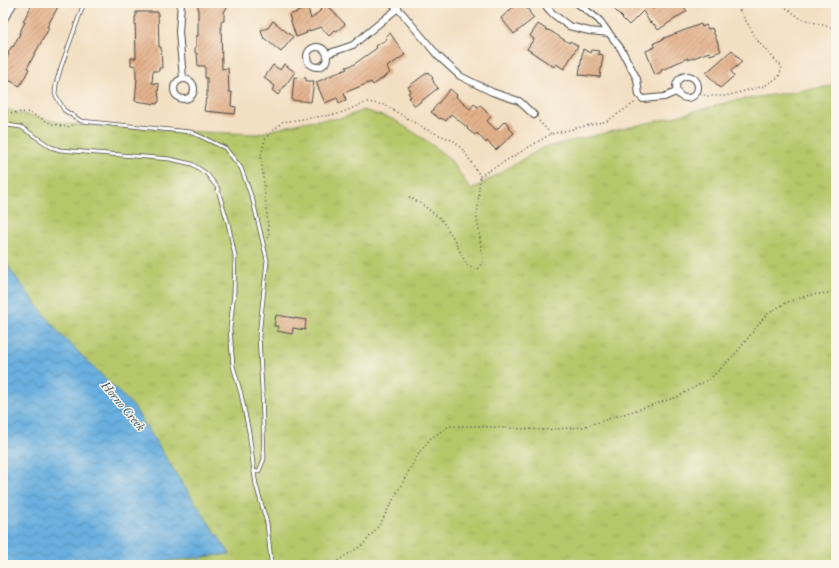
<svg xmlns="http://www.w3.org/2000/svg" width="839" height="568" font-family="'IM FELL Great Primer',serif">
  <style>
    .grass { fill: url(#grass-tufts); stroke: #70794a }
    .water { fill: url(#water-waves); stroke: #4a6d85 }
    .lines { fill: none; stroke-linecap: round; stroke-linejoin: round }
    .stream { stroke: #69afdf; stroke-width: 2.5 }
    .building { fill: url(#building-hatch) }
    .lane-casing { stroke: #494642; stroke-width: 4.5 }
    .street-casing { stroke: #494642; stroke-width: 8 }
    .path { stroke: #494642; stroke-width: 1.5; stroke-dasharray: 1 3; stroke-linecap: butt }
    .lane { stroke: #fff; stroke-width: 3 }
    .street { stroke: #fff; stroke-width: 6 }
    .labels { text-anchor: middle; stroke-width: 3; stroke-linejoin: round; paint-order: stroke }
    .water-label { font-size: 12px; font-style: italic; fill: #41596a; stroke: #fbf7ec }
  </style>
  <defs>
    <pattern id="grass-tufts" width="24" height="20" patternUnits="userSpaceOnUse"><rect width="24" height="20" fill="#b6c76a"/><path d="M3 7l-1-3M5 7V3M7 7l1-3M15 17l-1-3M17 17v-4M19 17l1-3" fill="none" stroke="#9dab5c"/></pattern>
    <pattern id="water-waves" width="16" height="10" patternUnits="userSpaceOnUse"><rect width="16" height="10" fill="#69afdf"/><path d="M0 5q4-4 8 0t8 0" fill="none" stroke="#578fb5"/></pattern>
    <pattern id="building-hatch" width="6" height="6" patternUnits="userSpaceOnUse"><rect width="6" height="6" fill="#e4b38d"/><path d="M-1 1l2-2M0 6l6-6M5 7l2-2" fill="none" stroke="#b99273"/></pattern>
  </defs>
  <rect width="100%" height="100%" fill="#fbf7ec"/>
  <filter id="ink" filterUnits="userSpaceOnUse"><feTurbulence type="fractalNoise" baseFrequency=".025" numOctaves="2"/><feDisplacementMap in="SourceGraphic" scale="8" xChannelSelector="R" yChannelSelector="G"/><feConvolveMatrix kernelMatrix="1 2 1 2 8 2 1 2 1" color-interpolation-filters="sRGB"/></filter>
  <filter id="wash" filterUnits="userSpaceOnUse"><feTurbulence type="fractalNoise" baseFrequency=".012" numOctaves="4" result="noise"/><feDisplacementMap in="SourceGraphic" scale="16" xChannelSelector="R" yChannelSelector="G"/><feGaussianBlur stdDeviation="0.9" result="paint"/><feColorMatrix in="noise" values="0 0 0 0 0 0 0 0 0 0 0 0 0 0 0 0 0 1.4 0 .05"/><feComposite in="paint" operator="in"/></filter>
  <g filter="url(#wash)">
    <rect width="100%" height="100%" fill="#f3dfc2"/>
    <!-- grass -->
    <polygon class="grass" points="831,86 836,86 836,565 3,565 3,108 14,112 67,124 177,131 257,134 308,121 342,118 363,110 393,119 427,141 450,159 471,190 542,148 677,116 732,101"/>
    <!-- water -->
    <polygon class="water" points="3,255 11,271 59,333 134,407 182,483 230,554 134,565 6,565 3,560"/>
    <g class="lines">
      <!-- stream -->
      <polyline class="stream" points="199,555 201,565"/>
    </g>
    <g id="blocks">
      <!-- building -->
      <g class="building">
        <polygon points="36,3 60,3 47,27 49,28 27,68 29,69 20,86 3,77 3,66 9,54 8,53 12,46 13,47 20,34 19,34 25,22 23,21 32,5 34,6"/>
        <polygon points="198,3 222,3 228,6 224,12 224,21 221,21 222,69 228,68 229,92 232,92 231,106 236,107 235,114 204,111 206,98 207,98 207,78 205,78 205,66 198,66 197,53 195,53 195,47 196,47 196,36 198,36"/>
        <polygon points="518,3 524,3 528,8 527,8 530,12 529,12 534,18 514,34 501,18"/>
        <polygon points="608,3 647,3 652,9 660,3 681,3 687,11 658,30 654,24 654,25 651,22 650,23 643,11 629,25 622,18 623,18"/>
        <polygon points="322,5 329,7 345,24 337,31 335,30 329,36 321,27 306,32 307,33 296,37 289,15 308,8 311,19 320,11"/>
        <polygon points="136,12 158,12 159,47 161,47 162,68 159,68 159,71 153,71 152,83 159,84 158,93 159,93 158,96 159,96 159,102 158,102 157,104 135,101 137,79 136,79 136,66 131,65 131,58 136,58 135,17 136,17"/>
        <polygon points="273,21 293,37 281,52 263,37 261,30 268,28"/>
        <polygon points="538,24 549,31 549,30 569,43 570,41 578,46 564,69 556,64 554,67 527,49 534,39 530,36"/>
        <polygon points="701,24 702,27 706,25 708,29 712,28 721,51 710,55 709,52 688,60 688,58 672,65 672,66 661,70 661,72 655,75 646,51 655,47 654,43 664,39 664,38"/>
        <polygon points="390,33 405,55 387,67 390,73 373,85 371,82 344,93 346,100 339,103 337,98 325,103 316,82 327,78 327,77 347,69 346,67 353,65 377,48 376,46 387,39 385,37"/>
        <polygon points="583,49 590,53 591,50 599,51 598,54 603,55 600,77 579,75"/>
        <polygon points="732,50 742,62 731,71 734,76 720,88 706,73"/>
        <polygon points="284,64 295,72 278,95 272,90 275,86 264,78 273,65 280,70"/>
        <polygon points="428,72 433,78 432,79 434,82 433,82 438,88 415,106 409,98 411,97 408,93 411,91 408,87"/>
        <polygon points="294,77 306,78 306,81 314,81 311,102 292,100"/>
        <polygon points="450,89 457,95 456,97 470,109 474,104 478,107 480,105 486,110 485,111 491,116 487,121 496,130 505,121 510,127 509,128 514,133 496,150 487,141 486,143 477,133 475,135 467,129 468,128 451,114 446,121 441,118 440,119 431,112"/>
        <polygon points="276,315 306,320 305,330 293,328 292,334 277,331 278,326 274,326"/>
      </g>
    </g>
  </g>
  <g filter="url(#ink)">
    <use href="#blocks" fill-opacity="0" stroke="#494642" stroke-width="1"/>
    <g class="lines">
      <!-- lane casing -->
      <g class="lane-casing">
        <g id="lane">
          <polyline points="84,3 61,67 56,84 55,94 64,110 81,121 191,132 225,148 241,168 253,201 267,260 259,336 262,389 264,459 259,471 254,472 256,485 267,523 271,561 269,565"/>
          <polyline points="3,126 7,125 21,127 51,147 60,150 170,159 192,164 207,174 217,187 228,223 235,256 234,292 230,329 233,366 241,394 249,432 254,472"/>
        </g>
      </g>
      <!-- street casing -->
      <g class="street-casing">
        <g id="street">
          <polyline points="181,3 179,32 183,79"/>
          <polyline points="392,3 402,13 438,56 460,76 492,92 519,101 534,115"/>
          <polyline points="543,3 553,14 569,26 589,31 609,33"/>
          <polyline points="577,3 599,20 621,49 637,79 639,95 643,99 664,97 676,92"/>
          <polyline points="3,21 14,3"/>
          <circle cx="317" cy="57" r="10"/>
          <polyline points="327,54 353,45 398,8"/>
          <circle cx="687" cy="87" r="11"/>
          <circle cx="184" cy="89" r="10"/>
        </g>
      </g>
      <!-- path -->
      <g class="path">
        <polyline points="780,3 800,18 836,29"/>
        <polyline points="696,93 707,96 726,96 764,86 779,77 782,67 760,44 735,3"/>
        <polyline points="3,113 28,112 52,124 67,127 76,124"/>
        <polyline points="539,121 551,134"/>
        <polyline points="409,197 423,205 441,219 454,239 466,264 472,268 478,269 483,261 477,218 480,176"/>
        <polyline points="268,238 269,236 261,156 265,139 282,122 338,114 367,102 385,105 425,129 454,141 464,151 480,176 551,134 607,121 636,102"/>
        <polyline points="331,565 364,544 380,524 417,456 430,439 449,426 474,426 542,430 583,427 677,397 711,378 737,352 766,315 787,302 810,295 836,292"/>
      </g>
      <!-- lane -->
      <use href="#lane" class="lane"/>
      <!-- street -->
      <use href="#street" class="street"/>
    </g>
  </g>
  <g class="labels">
    <!-- water labels -->
    <g class="water-label">
      <text transform="translate(123 406) rotate(50)" y="4">Horno Creek</text>
    </g>
  </g>
  <!-- margin -->
  <rect width="839" height="568" fill="none" stroke="#fbf7ec" stroke-width="16"/>
</svg>
